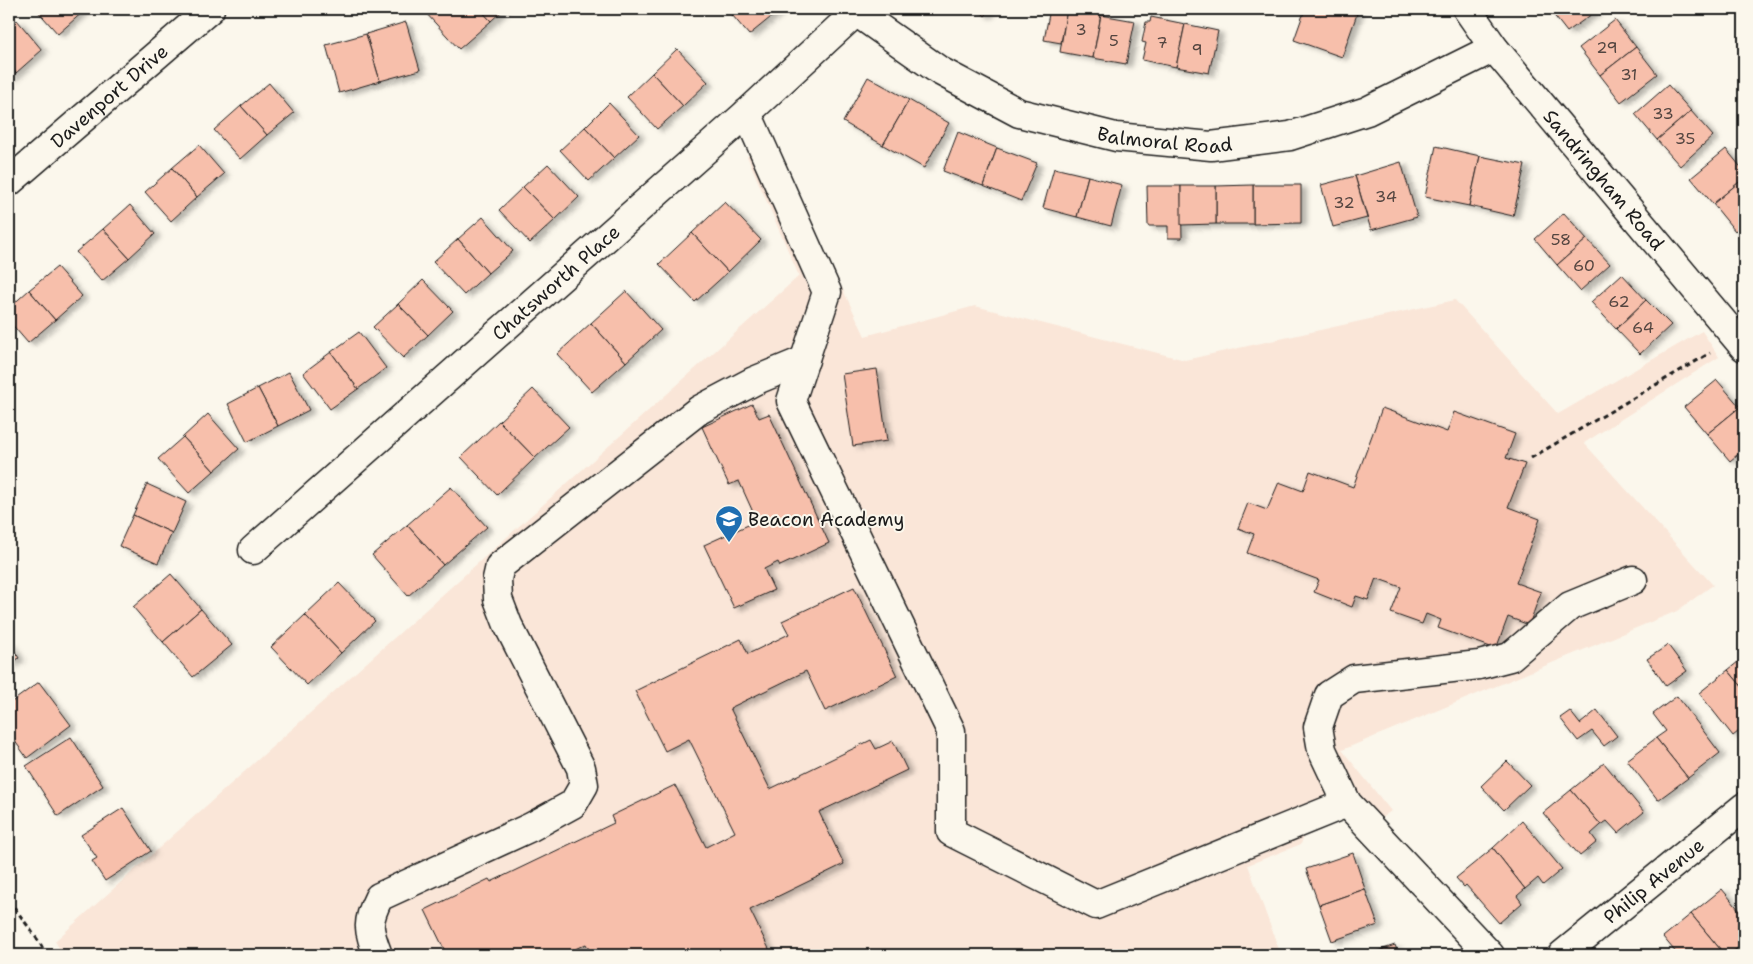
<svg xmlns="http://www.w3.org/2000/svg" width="1753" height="964" font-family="'Shantell Sans',sans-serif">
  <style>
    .built { fill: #fae6d8 }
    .building { fill: #f7bfab; stroke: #1c1c1c; filter: url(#shadow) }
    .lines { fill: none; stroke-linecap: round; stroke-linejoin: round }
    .minor-casing { stroke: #1c1c1c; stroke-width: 31 }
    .path { stroke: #1c1c1c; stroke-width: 3; stroke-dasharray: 5 4; stroke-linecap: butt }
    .minor { stroke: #fbf7ec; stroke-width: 28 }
    .labels { text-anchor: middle; stroke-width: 4; stroke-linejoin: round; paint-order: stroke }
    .number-label { font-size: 16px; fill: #534540 }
    .street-label { font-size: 19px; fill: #1c1c1c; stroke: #fbf7ec }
    .poi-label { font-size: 19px; fill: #1c1c1c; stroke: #fbf7ec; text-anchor: start }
  </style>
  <defs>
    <filter id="shadow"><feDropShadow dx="5.5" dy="3" stdDeviation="2.5" flood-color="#0004"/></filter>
  </defs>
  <rect width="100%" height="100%" fill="#fbf7ec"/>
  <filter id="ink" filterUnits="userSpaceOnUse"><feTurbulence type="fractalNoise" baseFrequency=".02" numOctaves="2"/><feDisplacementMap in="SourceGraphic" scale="10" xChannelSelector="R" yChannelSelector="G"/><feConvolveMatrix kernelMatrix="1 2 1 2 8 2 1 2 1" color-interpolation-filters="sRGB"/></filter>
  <g filter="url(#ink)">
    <!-- built -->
    <polygon class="built" points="775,147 865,336 975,306 1185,360 1455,300 1558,414 1702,331 1719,357 1584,443 1713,585 1677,611 1342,750 1391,811 1366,829 1342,816 1310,820 1301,844 1248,865 1281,955 63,955 55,941 799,276 747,156"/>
    <!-- building -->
    <g class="building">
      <polygon points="36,9 83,9 85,10 58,34"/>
      <polygon points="426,9 480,9 491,21 459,49 424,11"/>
      <polygon points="480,9 504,9 491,21"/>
      <polygon points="727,9 781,9 749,35"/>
      <polygon points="978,9 992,9 985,16"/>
      <polygon points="1050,9 1067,10 1061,43 1044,40"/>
      <polygon points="1067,9 1101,15 1093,58 1060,52"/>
      <polygon points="1305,9 1343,9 1357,14 1342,57 1294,40"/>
      <polygon points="1343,9 1359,9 1357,14"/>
      <polygon points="1549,9 1599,9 1567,32"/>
      <polygon points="1101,15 1135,21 1126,64 1093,58"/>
      <polygon points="1151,17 1185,24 1176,67 1142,60 1146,43 1142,42 1146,22 1150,22"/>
      <polygon points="17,20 42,50 16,73 9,65 9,28"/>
      <polygon points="1615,20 1636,47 1600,75 1579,48"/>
      <polygon points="406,22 420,70 380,81 366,34"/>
      <polygon points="1185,24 1218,31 1209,73 1176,67"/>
      <polygon points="366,34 380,81 339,93 326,45"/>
      <polygon points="1636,47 1657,74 1621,102 1600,75"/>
      <polygon points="677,49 708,82 683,106 652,73"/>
      <polygon points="9,65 16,73 9,79"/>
      <polygon points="652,73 683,106 657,129 627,97"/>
      <polygon points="868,77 909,100 883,145 843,122"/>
      <polygon points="269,83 294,113 267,135 241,106"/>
      <polygon points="1668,85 1691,111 1657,140 1635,114"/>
      <polygon points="909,100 949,123 924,168 883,145"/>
      <polygon points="609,103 639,135 614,158 585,127"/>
      <polygon points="241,106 267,135 240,159 214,130"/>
      <polygon points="1691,111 1713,136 1680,166 1657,140"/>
      <polygon points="585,127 614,158 589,181 560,150"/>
      <polygon points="958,132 997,148 983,186 943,171"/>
      <polygon points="199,145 224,174 197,197 172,168"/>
      <polygon points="1436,146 1480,156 1469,206 1425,197"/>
      <polygon points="997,148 1037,163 1021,201 983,186"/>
      <polygon points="1726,149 1744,171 1744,178 1713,204 1691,178"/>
      <polygon points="1480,156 1525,165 1513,216 1469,206"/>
      <polygon points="1401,162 1417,217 1371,230 1355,176"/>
      <polygon points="548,164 579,197 555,220 523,187"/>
      <polygon points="172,168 197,197 171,221 145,192"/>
      <polygon points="1054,168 1088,176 1077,217 1043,208"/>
      <polygon points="1088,176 1122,185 1111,226 1077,217"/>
      <polygon points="1355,176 1367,218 1333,227 1321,185"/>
      <polygon points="1744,178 1744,223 1735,231 1713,204"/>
      <polygon points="1253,185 1301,185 1301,223 1253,224"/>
      <polygon points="1253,185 1253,224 1216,224 1216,186"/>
      <polygon points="1147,186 1181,186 1182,238 1168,238 1168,226 1148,226"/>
      <polygon points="1181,186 1216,186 1216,224 1181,225"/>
      <polygon points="523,187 555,220 530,243 499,210"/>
      <polygon points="725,202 761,240 728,272 692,233"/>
      <polygon points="130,205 155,234 129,258 103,229"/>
      <polygon points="1564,213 1587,239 1557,265 1535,239"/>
      <polygon points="483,217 513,251 488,273 458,239"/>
      <polygon points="103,229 129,258 102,281 76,252"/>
      <polygon points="692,233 728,272 695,302 659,264"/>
      <polygon points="458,239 488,273 464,295 433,262"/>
      <polygon points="1587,239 1610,264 1580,291 1557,265"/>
      <polygon points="57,267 82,296 55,320 29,290"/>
      <polygon points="1622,274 1646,300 1616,329 1591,302"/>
      <polygon points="423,280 453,311 428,335 398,304"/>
      <polygon points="29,290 55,320 28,343 9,321 9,308"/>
      <polygon points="626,291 661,330 626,362 591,323"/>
      <polygon points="1646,300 1671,325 1640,354 1616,329"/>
      <polygon points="398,304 428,335 403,358 373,327"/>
      <polygon points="591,323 626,362 592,392 557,354"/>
      <polygon points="359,332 386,368 358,389 331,352"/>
      <polygon points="331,352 358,389 330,409 303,373"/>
      <polygon points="877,369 887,441 853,446 842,374"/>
      <polygon points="289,372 309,410 278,426 258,388"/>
      <polygon points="1717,380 1740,407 1707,434 1684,407"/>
      <polygon points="258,388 278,426 247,442 228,404"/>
      <polygon points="533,389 569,427 535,458 499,421"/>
      <polygon points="752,404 759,418 769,414 829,543 780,566 778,562 764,569 774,590 734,608 704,545 757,521 739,481 729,485 702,427"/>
      <polygon points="1740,407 1744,413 1744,449 1730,461 1707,434"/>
      <polygon points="1382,408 1447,432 1454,412 1515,434 1506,458 1525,464 1508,507 1540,519 1516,583 1541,592 1529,625 1508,617 1496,649 1438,628 1441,620 1426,614 1422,624 1391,613 1401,587 1376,578 1368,600 1356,596 1352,607 1314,592 1319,580 1247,553 1254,534 1238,528 1248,503 1267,510 1279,482 1303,491 1310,471 1353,487"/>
      <polygon points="208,414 239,449 214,471 183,437"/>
      <polygon points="499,421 535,458 497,495 461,457"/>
      <polygon points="183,437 214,471 189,493 158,459"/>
      <polygon points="147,484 186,502 172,533 133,515"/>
      <polygon points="451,487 487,527 443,565 407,525"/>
      <polygon points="133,515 172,533 158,563 119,546"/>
      <polygon points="407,525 443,565 408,596 372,555"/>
      <polygon points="171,574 201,609 163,642 133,607"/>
      <polygon points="339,583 375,621 341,653 305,615"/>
      <polygon points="854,587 897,676 825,711 806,671 730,708 770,789 871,740 876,749 893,741 907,770 819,812 844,864 750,910 772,955 592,955 586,944 562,955 447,955 425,910 489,879 491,882 614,823 611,816 675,785 706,847 735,832 689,739 665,751 635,691 741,639 748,654 789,634 782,621"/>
      <polygon points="201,609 232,645 193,677 163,642"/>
      <polygon points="305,615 341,653 307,685 271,647"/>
      <polygon points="9,642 19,658 9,665"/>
      <polygon points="1668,645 1687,671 1666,686 1647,659"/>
      <polygon points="1744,657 1744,689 1728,670"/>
      <polygon points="1728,670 1744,689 1744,727 1733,736 1699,693"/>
      <polygon points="39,682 71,725 27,758 9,733 9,704"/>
      <polygon points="1677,696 1720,753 1688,778 1656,738 1666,731 1653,714"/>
      <polygon points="1597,710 1617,736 1604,746 1592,731 1578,741 1560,718 1570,711 1580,724"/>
      <polygon points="71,737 103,786 58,816 26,766"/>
      <polygon points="1656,738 1688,778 1658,800 1627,760"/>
      <polygon points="1507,761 1530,785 1504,810 1481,786"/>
      <polygon points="1604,763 1644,812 1618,833 1607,821 1601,825 1571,790"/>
      <polygon points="1571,790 1601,825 1591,834 1597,842 1580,856 1543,813"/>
      <polygon points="123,808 151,851 105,881 92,861 97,858 81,835"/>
      <polygon points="1522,821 1562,869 1543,885 1538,878 1525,889 1493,848"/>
      <polygon points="1493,848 1525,889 1517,896 1522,903 1499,923 1466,885 1464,887 1456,878"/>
      <polygon points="1353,853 1365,889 1319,905 1306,869"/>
      <polygon points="1744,878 1744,891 1738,883"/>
      <polygon points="1365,889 1378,925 1332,941 1319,905"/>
      <polygon points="1722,889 1744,916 1744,946 1743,944 1728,955 1725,955 1691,914"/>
      <polygon points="1691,914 1725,955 1678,955 1663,937"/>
      <polygon points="1395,945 1399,955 1366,955"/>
      <polygon points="1651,951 1654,955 1644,955"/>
    </g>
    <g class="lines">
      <!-- minor casing -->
      <g class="minor-casing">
        <g id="minor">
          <path id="s1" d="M 852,9 L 940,71 L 1019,113 L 1116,137 L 1211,146 L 1290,136 L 1367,111 L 1494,48"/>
          <path id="s2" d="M 1467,9 L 1494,48 L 1744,347"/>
          <polyline points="747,113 827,292 791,401 951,731 951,832 1096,905 1347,803"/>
          <path id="s3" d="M 9,182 L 210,9"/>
          <path id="s4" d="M 253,550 L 747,113 L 855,13"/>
          <path d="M 378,955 C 368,929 366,923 379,897 L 531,827 L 573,804 L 584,785 L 581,768 L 508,625 L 498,599 L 497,579 L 500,566 L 699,410 L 754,381 L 805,360"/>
          <polyline points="1490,955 1347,803 1322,750 1318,727 1329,695 1354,679 1479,665 1510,657 1570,606 1633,580"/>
          <path id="s5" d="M 1562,955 L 1744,807"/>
        </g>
      </g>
      <!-- path -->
      <g class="path">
        <polyline points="1531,458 1710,353"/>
        <polyline points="9,900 40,943 46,955"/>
      </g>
      <!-- minor -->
      <use href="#minor" class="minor"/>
    </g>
  </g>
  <!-- icons -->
  <defs>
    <g id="school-pin" transform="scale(1.4375)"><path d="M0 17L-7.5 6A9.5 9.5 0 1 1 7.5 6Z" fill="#1f6fb2" stroke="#fbf7ec"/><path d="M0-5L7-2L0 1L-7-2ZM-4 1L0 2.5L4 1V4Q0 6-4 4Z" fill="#fff"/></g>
  </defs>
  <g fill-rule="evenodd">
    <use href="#school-pin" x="729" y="519"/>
  </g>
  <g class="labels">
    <!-- number labels -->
    <g class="number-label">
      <text x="1081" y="35">3</text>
      <text x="1114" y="46">5</text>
      <text x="1162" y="48">7</text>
      <text x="1607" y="53">29</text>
      <text x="1197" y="55">9</text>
      <text x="1629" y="80">31</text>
      <text x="1663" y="119">33</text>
      <text x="1685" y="144">35</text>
      <text x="1386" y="202">34</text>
      <text x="1344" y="208">32</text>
      <text x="1561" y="245">58</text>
      <text x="1584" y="271">60</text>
      <text x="1619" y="307">62</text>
      <text x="1643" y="333">64</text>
    </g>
    <!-- street labels -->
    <g class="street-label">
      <text dy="7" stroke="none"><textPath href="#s3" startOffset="132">Davenport Drive</textPath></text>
      <text dy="7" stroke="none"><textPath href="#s1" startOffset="346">Balmoral Road</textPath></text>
      <text dy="7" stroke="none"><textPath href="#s2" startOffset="219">Sandringham Road</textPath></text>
      <text dy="7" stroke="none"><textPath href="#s4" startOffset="404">Chatsworth Place</textPath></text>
      <text dy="7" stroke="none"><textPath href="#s5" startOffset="118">Philip Avenue</textPath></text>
    </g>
    <!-- poi labels -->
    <g class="poi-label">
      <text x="748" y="526">Beacon Academy</text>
    </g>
  </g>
  <!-- margin -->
  <rect width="1753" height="964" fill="none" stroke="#fbf7ec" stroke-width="30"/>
  <rect x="15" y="15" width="1723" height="934" fill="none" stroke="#1c1c1c" stroke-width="2" filter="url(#ink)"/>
</svg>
